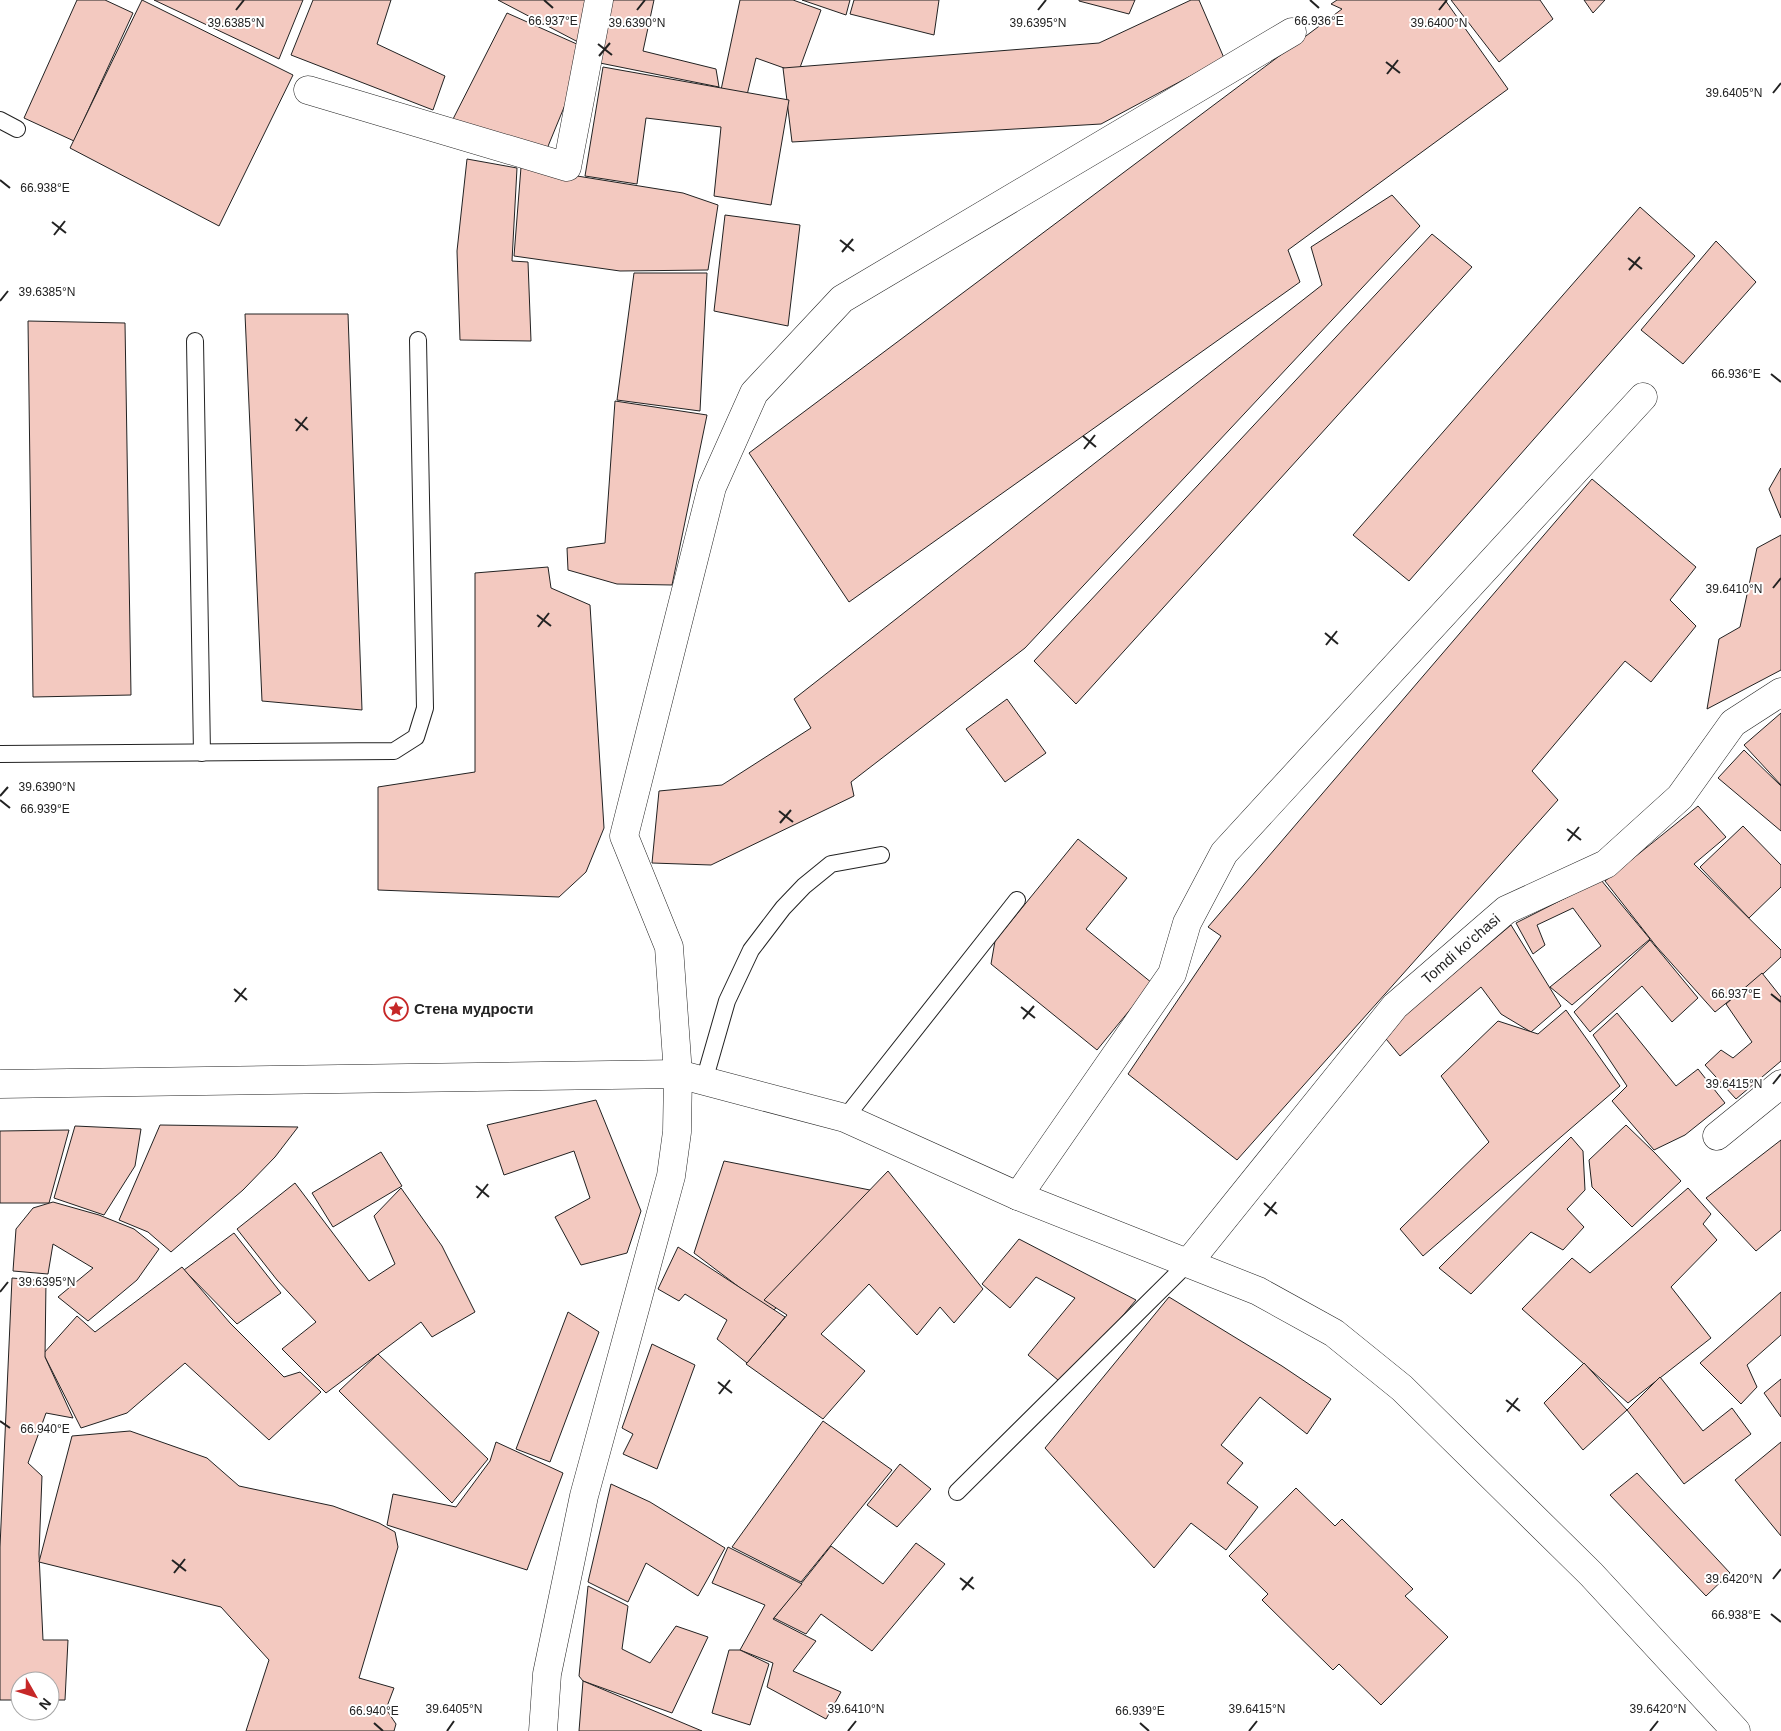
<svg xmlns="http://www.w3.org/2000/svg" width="1781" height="1731" font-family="Arial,sans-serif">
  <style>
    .building { fill: #f3c9c0; stroke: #222 }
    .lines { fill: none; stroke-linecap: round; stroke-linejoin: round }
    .service-casing { stroke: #222; stroke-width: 18 }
    .minor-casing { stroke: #222; stroke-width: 29 }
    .secondary-casing { stroke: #222; stroke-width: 29 }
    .service { stroke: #fff; stroke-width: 16 }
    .minor { stroke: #fff; stroke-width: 28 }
    .secondary { stroke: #fff; stroke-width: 28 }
    .ticks { fill: none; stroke: #222; stroke-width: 2 }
    .labels { text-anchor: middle; stroke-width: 4; stroke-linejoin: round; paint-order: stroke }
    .street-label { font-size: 15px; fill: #222; stroke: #fff }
    .poi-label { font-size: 15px; font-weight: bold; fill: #222; stroke: #fff; text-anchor: start }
    .ticks-label { font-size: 12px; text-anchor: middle; fill: #222; stroke: #fff; stroke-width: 4; stroke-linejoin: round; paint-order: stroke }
  </style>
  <rect width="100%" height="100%" fill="#fff"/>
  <!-- building -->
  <g class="building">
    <polygon points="77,0 105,0 133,13 74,141 24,118"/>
    <polygon points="142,0 293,75 219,226 70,148"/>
    <polygon points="154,0 303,0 279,59"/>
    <polygon points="313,0 391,0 377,44 445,76 433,110 291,55"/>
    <polygon points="498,0 587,0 578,42"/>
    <polygon points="607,0 654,0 643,51 716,69 719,87 595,62"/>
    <polygon points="740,0 793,0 821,10 798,73 756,58 747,95 721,90"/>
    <polygon points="802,0 850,0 846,15"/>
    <polygon points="854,0 939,0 934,35 850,14"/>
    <polygon points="1079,0 1135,0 1129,14 1079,1"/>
    <polygon points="1191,0 1199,0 1224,58 1101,124 792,142 783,68 1099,43"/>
    <polygon points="1337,0 1445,0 1508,89 1288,250 1300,282 849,602 749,453 1342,9 1331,4"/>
    <polygon points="1451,0 1540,0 1553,19 1499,62"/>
    <polygon points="1584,0 1605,0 1593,13"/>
    <polygon points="507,13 588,49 544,156 451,123"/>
    <polygon points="603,67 789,100 771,205 714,196 721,127 646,118 637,184 585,176"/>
    <polygon points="467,159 517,168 512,261 528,262 531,341 460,340 457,251"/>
    <polygon points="521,167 683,193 718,205 708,270 620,271 514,256"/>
    <polygon points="1392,195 1420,226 1025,648 851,782 854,796 711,865 652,863 659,791 722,785 811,728 794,699 1322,285 1311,247"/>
    <polygon points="1640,207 1695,256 1409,581 1353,535"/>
    <polygon points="725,215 800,225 788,326 714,311"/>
    <polygon points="1432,234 1472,267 1076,704 1034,661"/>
    <polygon points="1716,241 1756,282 1683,364 1641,330"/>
    <polygon points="634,273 707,273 700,411 617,400"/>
    <polygon points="245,314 348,314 362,710 262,701"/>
    <polygon points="28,321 125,323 131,695 33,697"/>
    <polygon points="615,401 707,415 672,585 617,584 568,570 567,548 605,543"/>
    <polygon points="1781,468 1781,518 1769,489"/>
    <polygon points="1592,479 1696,567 1670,600 1696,626 1651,682 1625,661 1532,771 1558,800 1237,1160 1128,1074 1221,936 1208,927"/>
    <polygon points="1781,535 1781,670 1707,709 1719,639 1740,627 1757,548"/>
    <polygon points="548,567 551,588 590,605 604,828 586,872 559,897 378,890 378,787 475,772 475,573"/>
    <polygon points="1007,699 1046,753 1005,782 966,729"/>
    <polygon points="1781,713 1781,785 1744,745"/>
    <polygon points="1744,750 1781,786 1781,831 1718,778"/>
    <polygon points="1698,806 1726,837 1694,864 1781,950 1781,957 1764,973 1715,1012 1656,946 1605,881"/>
    <polygon points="1743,826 1781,865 1781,887 1749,918 1700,867"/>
    <polygon points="1078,839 1127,878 1086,929 1152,983 1097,1050 991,964 995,941"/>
    <polygon points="1601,880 1650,939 1572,1005 1550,987 1601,946 1573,908 1537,925 1545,945 1533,954 1516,923"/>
    <polygon points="1511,925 1561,1006 1531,1032 1501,1014 1481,987 1400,1056 1382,1034"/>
    <polygon points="1650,940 1698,998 1672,1022 1642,986 1590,1032 1574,1012"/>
    <polygon points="1762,973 1781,997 1781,1061 1736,1099 1705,1065 1721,1050 1733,1058 1752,1042 1726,1004"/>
    <polygon points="1566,1010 1620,1086 1423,1256 1400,1229 1489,1142 1441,1076 1498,1021 1538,1034"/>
    <polygon points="1617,1013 1676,1086 1698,1069 1725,1103 1685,1135 1654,1150 1612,1101 1627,1086 1593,1035"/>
    <polygon points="596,1100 641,1211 627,1253 581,1265 555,1217 590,1198 574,1151 504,1175 487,1125"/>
    <polygon points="160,1125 298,1127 275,1157 243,1190 171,1252 148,1232 119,1220"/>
    <polygon points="1626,1125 1655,1153 1681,1181 1632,1227 1592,1187 1589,1160"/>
    <polygon points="75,1126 141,1129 135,1166 104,1215 54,1198"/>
    <polygon points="69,1130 49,1203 0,1203 0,1131"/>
    <polygon points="1571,1137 1583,1151 1585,1190 1567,1209 1584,1227 1563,1250 1531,1232 1471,1294 1439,1268"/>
    <polygon points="1781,1140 1781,1230 1756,1251 1706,1198"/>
    <polygon points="381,1152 402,1186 333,1227 312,1193"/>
    <polygon points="724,1161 885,1193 772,1312 694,1253"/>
    <polygon points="888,1171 983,1289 954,1323 940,1307 917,1335 869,1284 821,1334 865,1371 823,1419 746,1364 787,1315 764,1300"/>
    <polygon points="295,1183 369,1281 395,1264 374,1216 401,1188 442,1246 475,1312 432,1337 421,1322 326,1393 282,1349 316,1322 277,1280 237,1229"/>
    <polygon points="1688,1188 1711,1214 1703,1224 1717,1240 1671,1287 1711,1338 1628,1403 1522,1309 1572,1258 1590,1273"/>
    <polygon points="53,1202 99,1215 134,1229 159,1249 137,1280 88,1321 58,1297 93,1268 53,1244 48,1274 13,1271 16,1229 33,1208"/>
    <polygon points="234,1233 281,1293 237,1324 184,1270"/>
    <polygon points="1019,1239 1136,1300 1064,1385 1028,1355 1075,1298 1036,1277 1010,1308 982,1284"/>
    <polygon points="678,1247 785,1317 747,1363 717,1339 727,1320 685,1294 679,1301 658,1289"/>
    <polygon points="182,1267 230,1323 284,1377 300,1372 321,1392 269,1440 185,1363 127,1413 81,1428 45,1357 43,1354 77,1316 95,1332"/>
    <polygon points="12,1278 46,1281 45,1357 73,1418 46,1413 28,1463 42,1476 39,1554 43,1640 68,1640 65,1700 50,1700 50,1681 20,1681 20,1700 0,1700 0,1547"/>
    <polygon points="1781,1292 1781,1335 1747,1365 1757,1387 1741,1404 1700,1363"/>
    <polygon points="1169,1297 1282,1366 1331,1399 1307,1434 1260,1397 1221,1445 1243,1463 1227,1483 1258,1507 1226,1550 1191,1523 1154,1568 1045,1448"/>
    <polygon points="568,1312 599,1332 550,1462 516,1449"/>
    <polygon points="652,1344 695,1365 657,1469 623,1454 633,1434 622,1428"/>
    <polygon points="378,1354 488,1459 452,1503 339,1391"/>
    <polygon points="1584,1363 1627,1410 1583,1450 1544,1403"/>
    <polygon points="1660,1377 1703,1431 1732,1408 1751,1434 1684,1484 1627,1410"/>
    <polygon points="1781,1379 1781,1417 1764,1393"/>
    <polygon points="823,1421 892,1470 801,1582 732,1547"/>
    <polygon points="130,1431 207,1458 239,1486 333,1506 379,1523 395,1532 398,1547 359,1678 394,1688 386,1709 396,1724 394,1731 246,1731 269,1660 221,1607 39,1562 72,1436"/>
    <polygon points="496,1442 563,1473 527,1570 387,1525 393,1494 456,1507 490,1461"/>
    <polygon points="1781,1442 1781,1536 1735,1480"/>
    <polygon points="900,1464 931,1489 897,1527 867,1505"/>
    <polygon points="1637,1473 1730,1573 1706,1596 1610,1495"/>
    <polygon points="611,1484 650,1502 725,1548 698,1596 646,1563 628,1602 588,1582"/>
    <polygon points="1296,1488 1335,1526 1342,1519 1413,1589 1405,1596 1448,1637 1381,1705 1339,1664 1333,1670 1262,1600 1268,1594 1229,1556"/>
    <polygon points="916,1543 945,1564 872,1651 821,1614 806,1634 774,1618 831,1546 883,1584"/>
    <polygon points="728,1547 802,1584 773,1619 816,1641 793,1671 841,1692 826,1719 767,1687 773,1663 740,1650 765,1605 712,1583"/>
    <polygon points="588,1586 628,1606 622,1649 650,1663 676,1626 708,1637 672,1713 583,1681 579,1676"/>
    <polygon points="729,1650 740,1650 769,1664 750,1725 712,1713"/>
    <polygon points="583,1681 702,1731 579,1731"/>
  </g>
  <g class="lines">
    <!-- service casing -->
    <g class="service-casing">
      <g id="service">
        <polyline points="0,120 17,129"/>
        <polyline points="195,341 202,753"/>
        <polyline points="0,754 394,751 416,737 425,708 418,340"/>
        <polyline points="704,1081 727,1001 751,950 783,908 804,886 831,864 881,855"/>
        <polyline points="845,1118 1017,900"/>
        <polyline points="957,1492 1188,1263"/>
      </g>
    </g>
    <!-- minor casing -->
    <g class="minor-casing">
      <g id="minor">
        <polyline points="308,90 567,167 599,0"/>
        <polyline points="1717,1136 1781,1084"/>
        <polyline points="1018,1196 1172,974 1187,923 1224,853 1643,397"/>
        <polyline points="1188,1263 1395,1006 1506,910 1606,864 1680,797 1733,723 1781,692"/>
        <polyline points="543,1731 547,1674 584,1496 671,1176 677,1132 678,1074 669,947 624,836 712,487 754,393 842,299 1292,32"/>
      </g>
    </g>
    <!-- secondary casing -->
    <g class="secondary-casing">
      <polyline id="secondary" points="0,1084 678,1074 845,1118 1018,1196 1258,1291 1334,1333 1402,1388 1591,1574 1736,1731"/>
    </g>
    <!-- service -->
    <use href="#service" class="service"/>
    <!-- minor -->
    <use href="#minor" class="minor"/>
    <!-- secondary -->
    <use href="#secondary" class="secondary"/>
  </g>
  <!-- ticks -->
  <path class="ticks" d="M 544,0 L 553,8M 1310,0 L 1319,8M 236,10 L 244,0M 637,10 L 645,0M 1038,10 L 1046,0M 1439,10 L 1447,0M 598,44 L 612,55M 599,56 L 610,43M 1386,62 L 1400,73M 1387,74 L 1398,60M 1773,93 L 1781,83M 0,180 L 10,188M 52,222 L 66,233M 54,235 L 65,221M 840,240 L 854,251M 842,252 L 853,239M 1628,258 L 1642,269M 1629,270 L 1640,257M 0,301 L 8,291M 1771,374 L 1781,382M 295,419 L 308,430M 296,431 L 307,417M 1083,436 L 1096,447M 1084,449 L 1095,435M 1773,588 L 1781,578M 537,615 L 551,626M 538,627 L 549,613M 1325,633 L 1338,644M 1326,645 L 1337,631M 0,796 L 8,787M 0,800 L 10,808M 779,811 L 793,822M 780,823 L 791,810M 1567,829 L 1581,840M 1568,841 L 1579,827M 234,989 L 247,1000M 1771,994 L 1781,1002M 235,1002 L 246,988M 1021,1007 L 1035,1018M 1023,1019 L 1034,1006M 1773,1084 L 1781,1074M 476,1186 L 489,1197M 477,1198 L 488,1184M 1264,1203 L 1277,1214M 1265,1216 L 1276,1202M 0,1292 L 8,1282M 718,1382 L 732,1393M 719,1394 L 730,1380M 1506,1400 L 1520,1411M 1507,1412 L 1518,1398M 0,1421 L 10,1428M 172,1560 L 186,1571M 174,1573 L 185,1559M 960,1578 L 974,1589M 1773,1579 L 1781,1569M 962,1590 L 973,1577M 1771,1614 L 1781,1622M 374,1723 L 383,1731M 1140,1723 L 1149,1731M 447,1731 L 454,1721M 848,1731 L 856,1721M 1249,1731 L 1257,1721M 1650,1731 L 1658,1721"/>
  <!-- icons -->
  <defs>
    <g id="sight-ring" transform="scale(1.25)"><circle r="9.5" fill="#fff" stroke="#c62828" stroke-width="1.5"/><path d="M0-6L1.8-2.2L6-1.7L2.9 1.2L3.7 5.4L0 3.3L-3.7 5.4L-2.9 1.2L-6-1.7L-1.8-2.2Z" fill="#c62828"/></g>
  </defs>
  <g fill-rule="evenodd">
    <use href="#sight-ring" x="396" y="1009"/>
  </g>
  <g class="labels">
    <!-- street labels -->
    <g class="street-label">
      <text transform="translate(1461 949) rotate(-41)" y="5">Tomdi ko'chasi</text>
    </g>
    <!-- poi labels -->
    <g class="poi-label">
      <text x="414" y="1014">Стена мудрости</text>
    </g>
  </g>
  <g class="ticks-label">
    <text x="553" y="25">66.937°E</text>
    <text x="1319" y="25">66.936°E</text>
    <text x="236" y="27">39.6385°N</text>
    <text x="637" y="27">39.6390°N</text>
    <text x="1038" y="27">39.6395°N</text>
    <text x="1439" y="27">39.6400°N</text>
    <text x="1734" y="97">39.6405°N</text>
    <text x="45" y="192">66.938°E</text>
    <text x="47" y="296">39.6385°N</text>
    <text x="1736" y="378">66.936°E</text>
    <text x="1734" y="593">39.6410°N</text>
    <text x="47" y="791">39.6390°N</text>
    <text x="45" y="813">66.939°E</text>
    <text x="1736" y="998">66.937°E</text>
    <text x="1734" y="1088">39.6415°N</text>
    <text x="47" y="1286">39.6395°N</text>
    <text x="45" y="1433">66.940°E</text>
    <text x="1734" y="1583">39.6420°N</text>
    <text x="1736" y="1619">66.938°E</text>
    <text x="454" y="1713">39.6405°N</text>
    <text x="856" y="1713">39.6410°N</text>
    <text x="1257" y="1713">39.6415°N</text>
    <text x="1658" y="1713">39.6420°N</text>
    <text x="374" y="1715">66.940°E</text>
    <text x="1140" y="1715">66.939°E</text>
  </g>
  <!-- north arrow -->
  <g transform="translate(35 1696) rotate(129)"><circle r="24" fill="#ffffff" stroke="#a7a7a7"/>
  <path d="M0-4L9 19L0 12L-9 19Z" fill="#c62828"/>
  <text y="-8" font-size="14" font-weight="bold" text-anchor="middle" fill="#222222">N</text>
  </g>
</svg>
